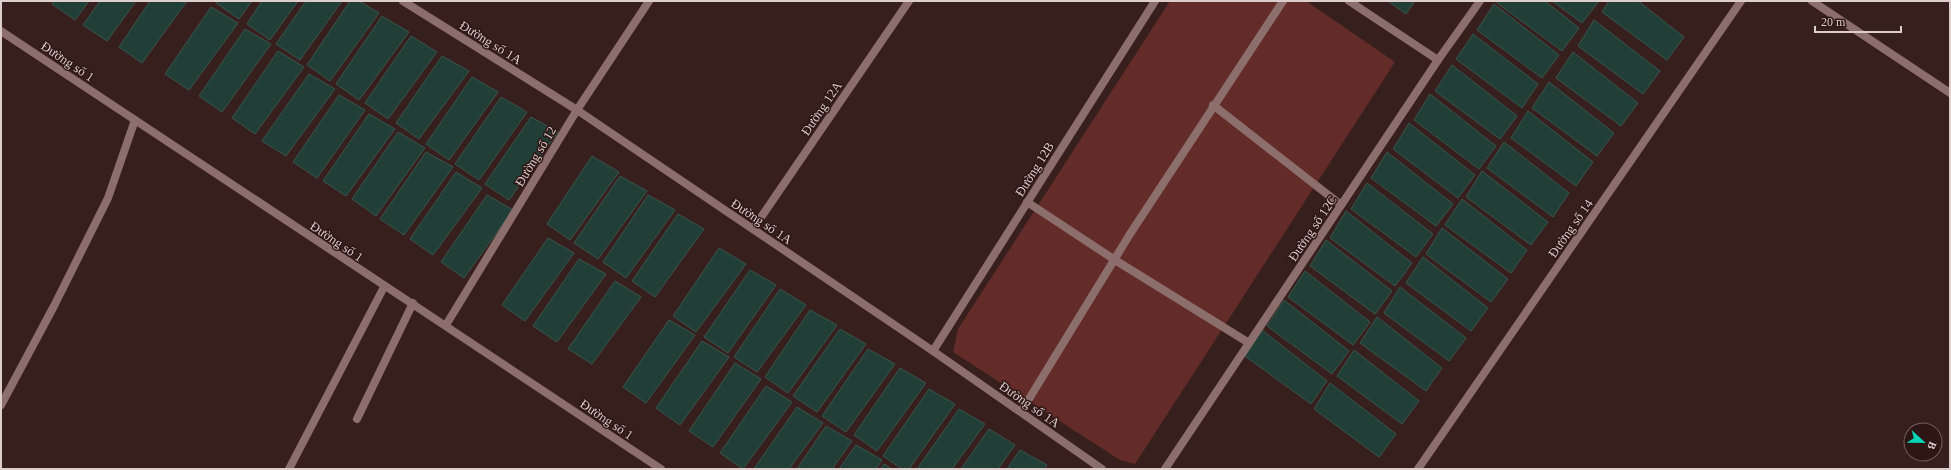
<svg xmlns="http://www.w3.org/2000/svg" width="1951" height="470" font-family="Georgia,serif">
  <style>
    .green { fill: #632c28 }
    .building { fill: #213e37; stroke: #39564f }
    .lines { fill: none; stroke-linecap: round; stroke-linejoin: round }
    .service { stroke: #8c6f6c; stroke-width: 8 }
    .minor { stroke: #8c6f6c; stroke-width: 8 }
    .labels { text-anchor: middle; stroke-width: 3; stroke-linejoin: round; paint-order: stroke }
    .street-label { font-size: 13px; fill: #ddcdcb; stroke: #2d1614 }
  </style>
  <rect width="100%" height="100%" fill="#371f1d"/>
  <!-- green -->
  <polygon class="green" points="1170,1 1306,1 1395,62 1135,464 1120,460 953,352 958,329"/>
  <!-- building -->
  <g class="building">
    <polygon points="54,1 89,1 75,20 52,4"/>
    <polygon points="100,1 136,1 107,41 83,25"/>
    <polygon points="150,1 187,1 142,63 119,47"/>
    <polygon points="217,1 252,1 239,19 216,3"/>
    <polygon points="262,1 298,1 270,40 247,24"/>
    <polygon points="306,1 342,1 300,60 276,44"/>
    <polygon points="350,1 359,1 379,13 330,81 307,65"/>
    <polygon points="1388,1 1415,1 1406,14"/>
    <polygon points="1498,1 1545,1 1579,28 1562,51 1497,3"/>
    <polygon points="1552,1 1599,1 1582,23"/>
    <polygon points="1609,1 1638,1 1684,37 1667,60 1602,12"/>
    <polygon points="1494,4 1559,55 1542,78 1477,30"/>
    <polygon points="211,7 238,23 189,90 165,74"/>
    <polygon points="382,16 409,32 359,100 336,84"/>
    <polygon points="1594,20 1660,71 1643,94 1578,46"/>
    <polygon points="245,29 271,44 222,112 199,96"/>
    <polygon points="1473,34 1538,84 1522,108 1456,59"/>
    <polygon points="411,36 437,52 388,119 365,103"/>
    <polygon points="278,51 304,67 255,134 232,118"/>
    <polygon points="1573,52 1638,103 1621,126 1556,78"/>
    <polygon points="442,56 469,71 419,139 396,123"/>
    <polygon points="1452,65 1517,116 1500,139 1435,91"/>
    <polygon points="309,74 335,89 286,156 262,141"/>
    <polygon points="472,77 498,92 449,160 426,144"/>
    <polygon points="1549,82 1614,133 1597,156 1532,108"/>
    <polygon points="1430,94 1496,146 1479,169 1414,120"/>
    <polygon points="339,95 365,110 317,178 293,162"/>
    <polygon points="501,97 527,112 479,180 455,164"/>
    <polygon points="1528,111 1593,162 1576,186 1511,138"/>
    <polygon points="369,114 395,129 346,196 323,181"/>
    <polygon points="531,117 558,132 509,200 485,184"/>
    <polygon points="1409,123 1475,175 1458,198 1393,149"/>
    <polygon points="398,132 425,148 376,216 352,199"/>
    <polygon points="1504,142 1569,193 1553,217 1487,168"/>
    <polygon points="426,152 453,167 404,235 380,219"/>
    <polygon points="1387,152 1453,204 1436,226 1371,178"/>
    <polygon points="592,156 619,172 570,240 547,224"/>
    <polygon points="1482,171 1548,222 1531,245 1466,197"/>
    <polygon points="456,172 482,188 433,255 410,239"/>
    <polygon points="620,176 647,191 598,259 574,243"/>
    <polygon points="1367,183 1433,234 1416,257 1351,209"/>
    <polygon points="487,195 513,210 464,278 441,262"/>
    <polygon points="648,195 675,210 626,278 603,262"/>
    <polygon points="1462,199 1527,250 1511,273 1445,225"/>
    <polygon points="1346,211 1412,263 1395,286 1330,238"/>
    <polygon points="678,214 704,229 655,297 632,281"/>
    <polygon points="1442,228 1508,279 1491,302 1426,254"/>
    <polygon points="548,238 574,253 525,321 502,305"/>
    <polygon points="1326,240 1392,291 1375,314 1310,266"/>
    <polygon points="719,248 746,264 696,332 673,316"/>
    <polygon points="1423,257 1488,308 1471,331 1406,283"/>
    <polygon points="579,259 606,274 557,342 533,326"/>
    <polygon points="750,270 776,285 728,353 704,337"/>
    <polygon points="1305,271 1370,322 1353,345 1288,297"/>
    <polygon points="615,281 641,297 592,364 568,349"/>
    <polygon points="1400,287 1466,338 1449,361 1384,313"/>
    <polygon points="780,289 806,305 757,372 734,357"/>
    <polygon points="1284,300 1349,351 1332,374 1267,326"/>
    <polygon points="810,310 837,325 788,393 765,377"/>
    <polygon points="1377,317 1442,368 1426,391 1360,343"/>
    <polygon points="669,320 695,335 646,403 623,387"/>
    <polygon points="840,329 866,344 817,412 793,396"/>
    <polygon points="1262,330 1327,381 1311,404 1245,356"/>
    <polygon points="702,341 729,357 680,425 656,408"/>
    <polygon points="868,349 895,364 846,432 822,416"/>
    <polygon points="1354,350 1419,401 1402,424 1337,376"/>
    <polygon points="735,363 761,379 713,447 689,431"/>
    <polygon points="900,368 926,383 877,451 854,435"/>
    <polygon points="1330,383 1396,434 1379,457 1314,409"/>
    <polygon points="766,386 792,402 743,469 720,453"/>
    <polygon points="929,389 955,404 909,469 902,469 883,456"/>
    <polygon points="797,407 823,423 789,469 754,469"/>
    <polygon points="959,409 985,424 952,469 917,469"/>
    <polygon points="826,426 852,441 832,469 797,469"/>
    <polygon points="989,429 1015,445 998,469 961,469"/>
    <polygon points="856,445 882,460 876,469 839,469"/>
    <polygon points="1020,450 1047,465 1044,469 1007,469"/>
    <polygon points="884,464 892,469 881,469"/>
  </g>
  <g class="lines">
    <!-- service -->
    <g class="service">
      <polyline points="1213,105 1341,205"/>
      <polyline points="1027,202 1115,260 1249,343"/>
      <polyline points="1021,412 1130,234 1283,1"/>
    </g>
    <!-- minor -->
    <g class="minor">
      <polyline points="403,1 577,110 933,351 1102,469"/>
      <polyline points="1349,1 1438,60"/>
      <polyline points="1812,1 1950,93"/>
      <polyline points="1,31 661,469"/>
      <polyline points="753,229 909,1"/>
      <polyline points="446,325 577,110 649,1"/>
      <polyline points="933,351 1155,1"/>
      <polyline points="1,405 54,306 108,198 135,120"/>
      <polyline points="357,419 413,303"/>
      <polyline points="289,469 384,287"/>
      <polyline points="1165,469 1438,60 1480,1"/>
      <polyline points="1418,469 1741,1"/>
    </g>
  </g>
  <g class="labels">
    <!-- street labels -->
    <g class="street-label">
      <text transform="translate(491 42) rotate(32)" y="5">Đường số 1A</text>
      <text transform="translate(68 61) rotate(34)" y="5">Đường số 1</text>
      <text transform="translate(821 108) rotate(-56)" y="5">Đường 12A</text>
      <text transform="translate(535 156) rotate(-59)" y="5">Đường số 12</text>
      <text transform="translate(1034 169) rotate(-58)" y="5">Đường 12B</text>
      <text transform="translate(762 221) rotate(34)" y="5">Đường số 1A</text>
      <text transform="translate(1312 228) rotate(-56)" y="5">Đường số 12C</text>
      <text transform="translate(1570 228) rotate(-55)" y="5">Đường số 14</text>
      <text transform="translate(337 241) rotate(34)" y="5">Đường số 1</text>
      <text transform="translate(1030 404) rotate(35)" y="5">Đường số 1A</text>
      <text transform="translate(607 419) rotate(34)" y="5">Đường số 1</text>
    </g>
  </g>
  <!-- border -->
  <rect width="1951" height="470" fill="none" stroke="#ddcdcb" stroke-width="4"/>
  <!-- north arrow -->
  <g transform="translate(1923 442) rotate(112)"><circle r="19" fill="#2d1614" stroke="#735f5d"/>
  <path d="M0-3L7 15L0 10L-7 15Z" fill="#04d5b6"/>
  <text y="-6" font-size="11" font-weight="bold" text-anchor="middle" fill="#ddcdcb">B</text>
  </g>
  <!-- scale -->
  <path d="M1815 26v6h86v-6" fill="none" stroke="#ddcdcb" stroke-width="2"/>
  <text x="1821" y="26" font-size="12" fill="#ddcdcb" stroke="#2d1614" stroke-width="3" paint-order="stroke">20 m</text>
</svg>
